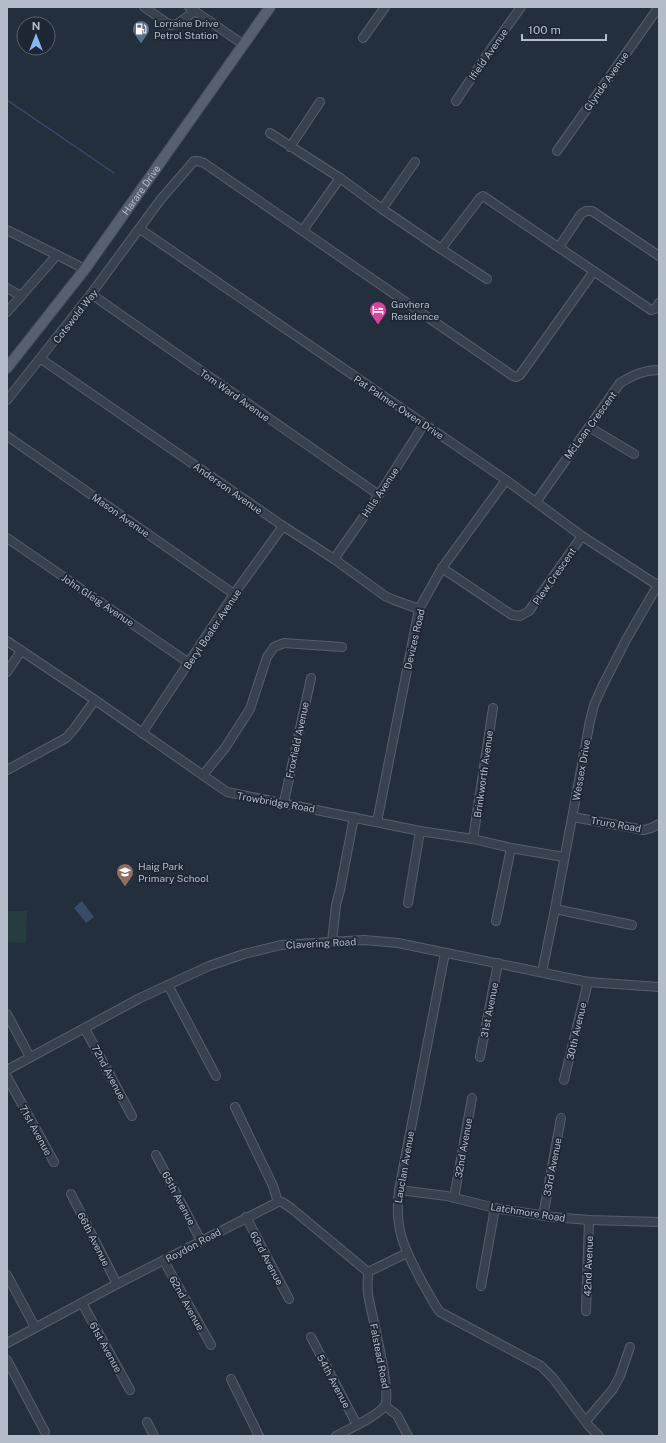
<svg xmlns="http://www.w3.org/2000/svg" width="666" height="1443" font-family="'Public Sans',sans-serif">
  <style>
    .green { fill: #263c3f }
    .water { fill: #394c67 }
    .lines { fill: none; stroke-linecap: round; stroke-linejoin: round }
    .stream { stroke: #394c67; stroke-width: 1.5 }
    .minor-casing { stroke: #565f6c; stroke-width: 10 }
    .major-casing { stroke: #414a57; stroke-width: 12 }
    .minor { stroke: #38414e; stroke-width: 8 }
    .major { stroke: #56606e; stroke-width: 10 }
    .labels { text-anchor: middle; stroke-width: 3.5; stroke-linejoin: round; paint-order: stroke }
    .poi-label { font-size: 10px; fill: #b4bcc9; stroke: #1d2633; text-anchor: start }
    .street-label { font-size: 10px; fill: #b4bcc9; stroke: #1d2633 }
  </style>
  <rect width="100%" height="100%" fill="#242f3e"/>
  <!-- green -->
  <polygon class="green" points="7,911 27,911 26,943 7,942"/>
  <!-- water -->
  <polygon class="water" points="82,901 94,917 86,923 74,908"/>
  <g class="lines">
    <!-- stream -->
    <polyline class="stream" points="7,100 114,173"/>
    <!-- minor casing -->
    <g class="minor-casing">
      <g id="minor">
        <polyline points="144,7 170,25 177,24 195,11"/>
        <polyline points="189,7 244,45"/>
        <polyline points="363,38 385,7"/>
        <polyline points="456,101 491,49 521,7"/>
        <polyline points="270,133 340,178 382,209 441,249 480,198 483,196 651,310 655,309 659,303"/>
        <polyline points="290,147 320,102"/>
        <polyline points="557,151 656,11"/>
        <polyline points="382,209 415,162"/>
        <polyline points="140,229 506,480 582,536 657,585"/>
        <polyline points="7,230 85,269"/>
        <polyline points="303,230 340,178"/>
        <polyline points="559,247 581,214 586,211 592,211 659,256"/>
        <polyline points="441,249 487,279"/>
        <polyline points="7,288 21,296"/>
        <polyline points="91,294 379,495"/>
        <polyline points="7,312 57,255"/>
        <polyline points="41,359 283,526 334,559 385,596 394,600 419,609"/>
        <polyline points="7,400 91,294 161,199 194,161 198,161 204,163 513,376 516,377 520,375 594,271"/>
        <polyline points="589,427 634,454"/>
        <polyline points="7,436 234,594"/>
        <path d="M 536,502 L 620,383 C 633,375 644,370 659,370"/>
        <polyline points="7,538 189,663"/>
        <polyline points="334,559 379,495 424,424"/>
        <polyline points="442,568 512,615 520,616 529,611 582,536"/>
        <polyline points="7,641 95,700 227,792 420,831 473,839 511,848 564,857"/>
        <polyline points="7,672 21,651"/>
        <polyline points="142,733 234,594 283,526"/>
        <polyline points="7,770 66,738 74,729 95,700"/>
        <polyline points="203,775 225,748 250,709 267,657 274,647 284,643 342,647"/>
        <polyline points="284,802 311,678"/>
        <polyline points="573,817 644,830 651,828 659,824"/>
        <polyline points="377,822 419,609 442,568 506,480"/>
        <polyline points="473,839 493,708"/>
        <polyline points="408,903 420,831"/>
        <polyline points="555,909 632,925"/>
        <polyline points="496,921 511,848"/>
        <polyline points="332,942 336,905 340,890 354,817"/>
        <path d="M 445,953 L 399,1190 C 394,1229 404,1248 422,1282 C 428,1292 433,1303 440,1312 L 541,1366 L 553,1378 L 589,1426 L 599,1436"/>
        <polyline points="542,972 555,909 590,721 594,705 602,687 626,640 659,583"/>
        <polyline points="168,985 216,1076"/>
        <polyline points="7,1014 30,1057"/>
        <polyline points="85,1029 132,1116"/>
        <polyline points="480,1057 498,963"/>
        <polyline points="7,1070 140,998 209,966 244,954 281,945 364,940 398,943 588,982 659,987"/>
        <polyline points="7,1077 54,1162"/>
        <polyline points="564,1080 588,982"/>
        <polyline points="235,1107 273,1186 278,1202"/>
        <polyline points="156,1155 201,1241"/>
        <polyline points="399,1190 447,1196 495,1208 552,1217 589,1220 659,1222"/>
        <polyline points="71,1194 117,1284"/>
        <polyline points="454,1198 472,1098"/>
        <polyline points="543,1216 561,1118"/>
        <polyline points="246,1217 289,1299"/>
        <polyline points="164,1261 211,1345"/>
        <polyline points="368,1272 407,1253"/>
        <polyline points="7,1275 35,1327"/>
        <polyline points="481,1286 495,1208"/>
        <polyline points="82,1303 130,1390"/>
        <polyline points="586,1311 589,1220"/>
        <polyline points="311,1337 357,1425"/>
        <polyline points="7,1343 117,1284 278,1202 282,1202 291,1208 368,1272"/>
        <polyline points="7,1360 45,1432"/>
        <polyline points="231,1379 259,1436"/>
        <polyline points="385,1406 397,1415 408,1436"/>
        <polyline points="586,1421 613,1389 620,1376 630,1347"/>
        <polyline points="147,1422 154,1436"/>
        <path d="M 336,1436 C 347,1430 380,1415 385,1405 C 392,1392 371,1313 368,1294 C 367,1287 368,1280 368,1272"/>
      </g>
    </g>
    <!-- major casing -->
    <g class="major-casing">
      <g id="major">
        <path id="s1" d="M 7,368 L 85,269 L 270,7"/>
      </g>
    </g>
    <!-- minor -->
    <use href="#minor" class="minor"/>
    <!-- major -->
    <use href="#major" class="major"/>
  </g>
  <!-- icons -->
  <defs>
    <g id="fuel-pin" transform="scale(0.9)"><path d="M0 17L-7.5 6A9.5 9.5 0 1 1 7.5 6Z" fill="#5c6f8a" stroke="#1d2633"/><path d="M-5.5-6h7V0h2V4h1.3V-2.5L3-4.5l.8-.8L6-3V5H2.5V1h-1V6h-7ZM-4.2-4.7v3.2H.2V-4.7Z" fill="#fff"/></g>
    <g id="hotel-pin" transform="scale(0.9)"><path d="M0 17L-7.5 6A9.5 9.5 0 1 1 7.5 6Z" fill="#d1479c" stroke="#1d2633"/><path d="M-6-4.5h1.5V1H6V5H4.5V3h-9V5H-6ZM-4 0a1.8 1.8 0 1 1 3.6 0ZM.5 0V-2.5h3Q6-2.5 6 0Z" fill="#fff"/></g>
    <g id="school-pin" transform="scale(0.9)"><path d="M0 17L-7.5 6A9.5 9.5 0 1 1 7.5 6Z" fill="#8d6e63" stroke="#1d2633"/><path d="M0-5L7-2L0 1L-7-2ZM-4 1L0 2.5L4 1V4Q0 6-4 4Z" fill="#fff"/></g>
  </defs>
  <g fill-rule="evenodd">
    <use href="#fuel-pin" x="141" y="29"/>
    <use href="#hotel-pin" x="378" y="310"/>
    <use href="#school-pin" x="125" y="872"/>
  </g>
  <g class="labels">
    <!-- poi labels -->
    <g class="poi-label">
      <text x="154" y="27">Lorraine Drive<tspan x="154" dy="12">Petrol Station</tspan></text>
      <text x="391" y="308">Gavhera<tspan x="391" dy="12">Residence</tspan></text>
      <text x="138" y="870">Haig Park<tspan x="138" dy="12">Primary School</tspan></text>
    </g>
    <!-- street labels -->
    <g class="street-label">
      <text transform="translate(488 54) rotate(-55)" y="4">Ifield Avenue</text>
      <text transform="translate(606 81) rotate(-55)" y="4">Glynde Avenue</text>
      <text dy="4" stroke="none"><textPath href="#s1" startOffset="223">Harare Drive</textPath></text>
      <text transform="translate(75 316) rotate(-52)" y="4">Cotswold Way</text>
      <text transform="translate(235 395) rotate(35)" y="4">Tom Ward Avenue</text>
      <text transform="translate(399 407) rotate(34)" y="4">Pat Palmer Owen Drive</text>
      <text transform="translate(590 425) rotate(-54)" y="4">McLean Crescent</text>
      <text transform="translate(228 488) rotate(35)" y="4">Anderson Avenue</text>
      <text transform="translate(380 492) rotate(-56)" y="4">Hills Avenue</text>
      <text transform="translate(121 515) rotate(35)" y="4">Mason Avenue</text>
      <text transform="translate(554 576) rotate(-55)" y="4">Plew Crescent</text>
      <text transform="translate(98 600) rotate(34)" y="4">John Gleig Avenue</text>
      <text transform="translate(212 629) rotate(-56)" y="4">Beryl Boaler Avenue</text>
      <text transform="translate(414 639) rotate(-77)" y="4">Devizes Road</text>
      <text transform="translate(297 740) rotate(-78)" y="4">Froxfield Avenue</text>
      <text transform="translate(581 770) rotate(-80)" y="4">Wessex Drive</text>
      <text transform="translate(483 774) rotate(-82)" y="4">Brinkworth Avenue</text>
      <text transform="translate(276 802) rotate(10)" y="4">Trowbridge Road</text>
      <text transform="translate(616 824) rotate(10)" y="4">Truro Road</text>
      <text transform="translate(321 943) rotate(-3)" y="4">Clavering Road</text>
      <text transform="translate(489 1010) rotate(-79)" y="4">31st Avenue</text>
      <text transform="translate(576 1031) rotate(-77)" y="4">30th Avenue</text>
      <text transform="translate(109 1072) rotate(62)" y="4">72nd Avenue</text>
      <text transform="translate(36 1130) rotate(61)" y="4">71st Avenue</text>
      <text transform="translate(463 1148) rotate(-80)" y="4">32nd Avenue</text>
      <text transform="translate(404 1167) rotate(-80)" y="4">Lauclan Avenue</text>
      <text transform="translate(552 1167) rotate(-79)" y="4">33rd Avenue</text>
      <text transform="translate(179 1198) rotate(62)" y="4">65th Avenue</text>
      <text transform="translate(528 1212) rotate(9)" y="4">Latchmore Road</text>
      <text transform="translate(94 1239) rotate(63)" y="4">66th Avenue</text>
      <text transform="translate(193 1245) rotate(-28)" y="4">Roydon Road</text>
      <text transform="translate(267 1258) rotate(62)" y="4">63rd Avenue</text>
      <text transform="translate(588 1266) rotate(-88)" y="4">42nd Avenue</text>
      <text transform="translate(187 1303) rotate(61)" y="4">62nd Avenue</text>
      <text transform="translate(106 1347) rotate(61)" y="4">61st Avenue</text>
      <text transform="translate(380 1356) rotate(79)" y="4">Falstead Road</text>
      <text transform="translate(334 1381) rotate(62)" y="4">54th Avenue</text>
    </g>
  </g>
  <!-- border -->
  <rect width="666" height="1443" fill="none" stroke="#b4bcc9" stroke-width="16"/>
  <!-- north arrow -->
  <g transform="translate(36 36)"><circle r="19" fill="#1d2633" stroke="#59626f"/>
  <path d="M0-3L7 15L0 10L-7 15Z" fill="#8ab4f8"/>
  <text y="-6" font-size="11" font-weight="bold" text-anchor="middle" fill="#b4bcc9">N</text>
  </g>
  <!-- scale -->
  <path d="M522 34v6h84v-6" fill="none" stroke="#b4bcc9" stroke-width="2"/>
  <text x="528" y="34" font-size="12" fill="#b4bcc9" stroke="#1d2633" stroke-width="3" paint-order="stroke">100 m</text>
</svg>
